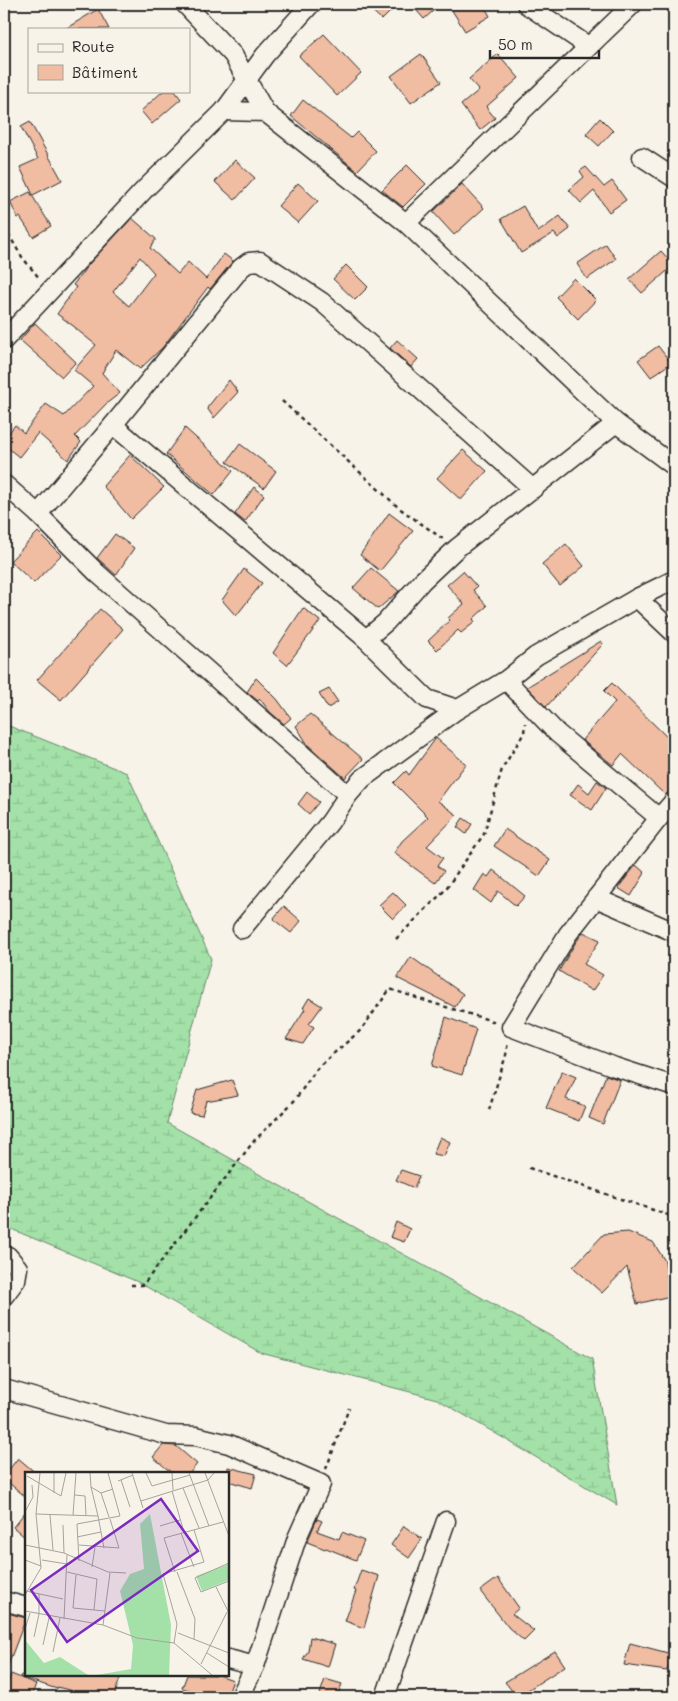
<svg xmlns="http://www.w3.org/2000/svg" width="678" height="1701" font-family="Mali,sans-serif">
  <style>
    .wetland { fill: url(#wetland-marsh); stroke: #67866a }
    .building { fill: #f0bca2; stroke: #2b2b2b; fill-rule: evenodd }
    .lines { fill: none; stroke-linecap: round; stroke-linejoin: round }
    .minor-casing { stroke: #2b2b2b; stroke-width: 21 }
    .path { stroke: #2b2b2b; stroke-width: 2.5; stroke-dasharray: 4 4; stroke-linecap: butt }
    .minor { stroke: #f7f3e8; stroke-width: 18 }
    .inset-road { fill: none; stroke: #a5a39c; stroke-width: 1 }
    .view { fill: #7b2cbf; fill-opacity: 0.15; stroke: #7b2cbf; stroke-width: 2.5 }
    .inset-edge { fill: none; stroke: #2b2b2b; stroke-width: 2.5 }
  </style>
  <defs>
    <pattern id="wetland-marsh" width="20" height="14" patternUnits="userSpaceOnUse" patternTransform="scale(1.25)"><rect width="20" height="14" fill="#a3e1a8"/><path d="M1 5h8M5 5V1M11 12h8M15 12V8" fill="none" stroke="#8cc191"/></pattern>
  </defs>
  <rect width="100%" height="100%" fill="#f7f3e8"/>
  <filter id="ink" filterUnits="userSpaceOnUse"><feTurbulence type="fractalNoise" baseFrequency=".02" numOctaves="2"/><feDisplacementMap in="SourceGraphic" scale="10" xChannelSelector="R" yChannelSelector="G"/><feConvolveMatrix kernelMatrix="1 2 1 2 8 2 1 2 1" color-interpolation-filters="sRGB"/></filter>
  <g filter="url(#ink)">
    <!-- wetland -->
    <polygon class="wetland" points="4,724 127,773 211,959 167,1123 592,1359 617,1505 437,1399 261,1353 138,1282 4,1226"/>
    <!-- building -->
    <g class="building">
      <polygon points="365,4 398,4 382,20"/>
      <polygon points="411,4 441,4 424,19"/>
      <polygon points="448,4 483,4 490,16 465,31"/>
      <polygon points="98,9 109,29 65,29"/>
      <polygon points="324,34 361,73 337,96 299,56"/>
      <polygon points="421,54 441,82 411,103 391,76"/>
      <polygon points="498,54 519,78 486,107 495,118 480,130 461,105 479,90 469,79"/>
      <polygon points="163,91 175,91 181,99 152,124 141,111"/>
      <polygon points="303,100 351,138 357,132 376,151 357,171 291,116"/>
      <polygon points="600,118 613,131 599,146 586,134"/>
      <polygon points="30,122 62,180 33,195 20,167 38,159 21,127"/>
      <polygon points="235,160 255,178 235,200 215,182"/>
      <polygon points="407,165 426,184 403,207 382,190"/>
      <polygon points="586,167 604,187 612,181 626,200 609,212 594,191 581,203 569,190 584,177 580,171"/>
      <polygon points="298,183 318,201 298,223 278,206"/>
      <polygon points="462,184 484,208 454,235 433,212"/>
      <polygon points="30,192 51,226 33,237 20,217 18,218 10,202"/>
      <polygon points="523,206 538,232 560,216 570,229 558,238 554,233 521,253 501,219"/>
      <path d="M 132,218 L 156,239 L 150,248 L 178,274 L 188,262 L 206,279 L 224,254 L 233,261 L 210,289 L 208,287 L 163,347 L 140,369 L 116,350 L 102,373 L 120,393 L 106,404 L 75,436 L 81,442 L 68,460 L 38,433 L 19,457 L 4,445 L 4,439 L 15,425 L 24,433 L 46,404 L 64,416 L 93,386 L 74,370 L 96,345 L 76,329 L 76,328 L 57,314 L 76,287 L 73,285 L 89,264 ZM 140,257 L 154,273 L 129,306 L 113,292 Z"/>
      <polygon points="606,244 616,259 587,279 577,264"/>
      <polygon points="661,251 674,265 642,293 629,279"/>
      <polygon points="346,265 368,287 355,300 333,279"/>
      <polygon points="574,278 596,300 578,319 556,297"/>
      <polygon points="35,323 76,362 62,377 20,340"/>
      <polygon points="397,340 418,359 411,367 390,348"/>
      <polygon points="658,346 671,363 651,377 638,360"/>
      <polygon points="229,380 238,392 214,418 207,408"/>
      <polygon points="185,428 233,471 214,495 166,454"/>
      <polygon points="240,444 276,471 264,488 227,462"/>
      <polygon points="463,450 487,471 461,500 437,478"/>
      <polygon points="130,455 164,487 131,519 103,486"/>
      <polygon points="254,487 264,495 245,522 235,514"/>
      <polygon points="389,513 413,531 380,571 360,555"/>
      <polygon points="38,532 61,555 34,583 10,561"/>
      <polygon points="115,534 134,548 116,575 97,558"/>
      <polygon points="566,544 584,566 560,586 542,564"/>
      <polygon points="371,568 399,591 378,609 353,588"/>
      <polygon points="244,569 262,583 236,616 222,600"/>
      <polygon points="463,571 477,587 473,590 487,606 473,619 475,622 461,633 458,630 437,650 428,641 450,620 448,618 464,604 447,585"/>
      <polygon points="303,608 320,621 287,665 273,653"/>
      <polygon points="100,609 123,629 61,700 37,680"/>
      <polygon points="601,641 603,644 546,707 527,687"/>
      <polygon points="256,678 277,699 291,718 284,724 270,712 260,699 258,701 247,692"/>
      <polygon points="612,683 674,744 674,788 665,795 622,754 613,765 582,740 615,702 604,691"/>
      <polygon points="329,689 338,702 328,708 319,694"/>
      <polygon points="310,714 363,759 345,778 308,745 296,726"/>
      <polygon points="436,738 466,764 438,801 457,815 427,846 443,858 437,866 444,871 435,883 394,853 402,841 428,817 394,783 406,771 409,775"/>
      <polygon points="597,781 606,788 592,810 570,795 578,784 589,793"/>
      <polygon points="307,792 319,802 309,814 298,804"/>
      <polygon points="463,818 472,824 466,834 457,827"/>
      <polygon points="505,829 550,860 539,876 494,846"/>
      <polygon points="636,865 645,873 631,896 618,888"/>
      <polygon points="493,870 525,896 516,906 498,891 491,903 474,890 484,874 488,877"/>
      <polygon points="393,892 406,905 393,919 379,905"/>
      <polygon points="284,906 301,921 291,933 273,919"/>
      <polygon points="583,932 600,940 584,964 603,975 592,991 559,971 574,945"/>
      <polygon points="411,957 463,994 455,1007 397,978"/>
      <polygon points="309,998 322,1006 309,1024 314,1027 303,1044 286,1039 305,1009 303,1008"/>
      <polygon points="446,1017 476,1029 462,1075 432,1066"/>
      <polygon points="562,1071 576,1077 566,1099 585,1106 579,1121 546,1108"/>
      <polygon points="606,1075 620,1080 603,1124 589,1118"/>
      <polygon points="232,1080 238,1095 206,1101 202,1115 190,1113 197,1090"/>
      <polygon points="440,1137 450,1142 444,1156 433,1154"/>
      <polygon points="401,1170 419,1176 414,1188 396,1180"/>
      <polygon points="396,1222 410,1229 404,1242 390,1237"/>
      <polygon points="628,1232 653,1242 665,1261 670,1296 637,1304 627,1267 602,1293 573,1267 604,1234"/>
      <polygon points="163,1445 176,1446 197,1464 189,1474 173,1474 153,1457"/>
      <polygon points="18,1458 37,1474 26,1474 26,1497 4,1479 4,1476"/>
      <polygon points="228,1467 256,1474 252,1488 228,1481"/>
      <polygon points="26,1511 26,1538 13,1527"/>
      <polygon points="317,1519 322,1521 317,1531 339,1539 342,1532 364,1541 356,1560 326,1548 325,1549 307,1542"/>
      <polygon points="404,1526 422,1539 409,1558 391,1545"/>
      <polygon points="361,1570 379,1576 364,1628 345,1621 356,1591 354,1590"/>
      <polygon points="498,1578 519,1608 512,1614 534,1631 524,1641 509,1628 480,1591"/>
      <polygon points="4,1612 26,1618 5,1673 4,1673"/>
      <polygon points="310,1637 335,1644 328,1667 303,1659 308,1651"/>
      <polygon points="630,1643 672,1654 667,1671 624,1665"/>
      <polygon points="555,1651 565,1666 517,1697 505,1682"/>
      <polygon points="11,1674 36,1684 31,1697 4,1697"/>
      <polygon points="21,1675 121,1675 114,1697 88,1697 89,1695 57,1687 57,1689 20,1677"/>
      <polygon points="187,1675 219,1675 233,1680 227,1697 214,1697 182,1688"/>
      <polygon points="325,1679 342,1684 337,1697 319,1697"/>
    </g>
    <g class="lines">
      <!-- minor casing -->
      <g class="minor-casing">
        <g id="minor">
          <polyline points="185,4 233,55 265,112"/>
          <polyline points="526,4 588,46"/>
          <polyline points="224,111 265,112 406,223 616,423 674,466"/>
          <polyline points="642,157 674,178"/>
          <polyline points="406,223 633,4"/>
          <polyline points="4,340 145,189 224,111 265,55 311,4"/>
          <polyline points="113,425 366,639 386,622 422,581 457,548 616,423"/>
          <polyline points="4,484 38,514 97,573 348,795"/>
          <polyline points="38,514 113,425 241,268 249,262 260,261 322,302 533,489"/>
          <polyline points="637,598 674,633"/>
          <polyline points="366,639 427,699 457,709"/>
          <polyline points="506,680 557,733 659,818"/>
          <polyline points="674,801 659,818 568,934 511,1027 615,1067 674,1086"/>
          <polyline points="596,898 674,932"/>
          <polyline points="242,929 330,822 348,795 362,779 455,711 506,680 536,656 637,598 674,580"/>
          <polyline points="4,1255 8,1256 18,1268 16,1280 4,1296"/>
          <polyline points="4,1389 166,1435 196,1436 229,1444 321,1484 297,1538 255,1666 240,1697"/>
          <polyline points="4,1601 26,1607"/>
          <polyline points="228,1659 255,1666"/>
          <polyline points="385,1697 446,1521"/>
        </g>
      </g>
      <!-- path -->
      <g class="path">
        <polyline points="4,227 22,257 40,279"/>
        <polyline points="282,401 399,508 443,539"/>
        <polyline points="396,939 445,890 484,834 502,769 524,733 525,723"/>
        <polyline points="489,1110 506,1055 508,1041"/>
        <polyline points="529,1168 674,1217"/>
        <polyline points="131,1285 143,1285 254,1141 294,1101 319,1066 361,1030 390,989 426,1001 496,1022"/>
        <polyline points="326,1469 349,1408"/>
      </g>
      <!-- minor -->
      <use href="#minor" class="minor"/>
    </g>
  </g>
  <!-- overview -->
  <g transform="translate(25 1472)">
    <rect width="204" height="204" fill="#f7f3e8"/>
    <path d="M 125,42 L 146,153 L 144,203 L 72,203 L 106,197 L 108,173 L 95,119 L 105,102 L 119,97 L 115,52 ZM 0,168 L 19,191 L 35,185 L 63,203 L 0,203 Z" fill="#a3e1a8"/>
    <path d="M 204,92 L 204,108 L 177,119 L 171,104 Z" fill="#a3e1a8"/>
    <path class="inset-road" d="M 65,1 L 66,15 L 76,21M 107,1 L 118,36M 121,1 L 127,14 L 165,3M 147,1 L 148,18M 164,1 L 184,54M 180,1 L 204,64M 2,4 L 36,24 L 41,1M 96,8 L 105,35M 93,9 L 108,3M 66,15 L 73,44M 158,16 L 174,56M 147,19 L 159,60M 29,21 L 29,1M 50,23 L 60,24 L 61,44M 116,29 L 183,8 L 189,1M 0,40 L 8,25 L 7,13M 11,42 L 73,44 L 79,76M 25,43 L 28,78M 48,43 L 51,1M 84,45 L 76,21 L 88,17M 38,53 L 39,81M 135,54 L 155,48M 156,61 L 169,95M 52,65 L 76,60M 0,73 L 39,81 L 83,100 L 101,101M 54,73 L 94,76 L 85,47M 0,88 L 16,94M 17,88 L 42,92M 54,89 L 52,52 L 95,44 L 83,1M 204,91 L 170,106 L 176,120 L 204,109M 67,95 L 70,75M 42,100 L 72,107 L 69,138M 150,100 L 139,66 L 198,50M 152,100 L 170,147 L 169,167M 51,103 L 48,136 L 80,139M 191,115 L 204,141M 1,119 L 38,127M 0,123 L 16,96 L 11,42 L 15,1M 0,139 L 78,153 L 112,166 L 149,171 L 187,203M 39,147 L 42,83M 78,153 L 85,101M 0,157 L 5,141M 153,161 L 204,181M 9,165 L 14,142 L 14,122M 149,171 L 152,152 L 138,102 L 179,90 L 169,58M 18,173 L 24,146M 28,180 L 35,146M 182,181 L 204,195M 176,192 L 202,140"/>
    <path class="view" d="M 136,27 L 173,79 L 42,170 L 6,118 Z"/>
    <rect width="204" height="204" class="inset-edge"/>
  </g>
  <!-- margin -->
  <rect width="678" height="1701" fill="none" stroke="#f7f3e8" stroke-width="20"/>
  <rect x="10" y="10" width="658" height="1681" fill="none" stroke="#2b2b2b" stroke-width="2" filter="url(#ink)"/>
  <!-- legend -->
  <rect x="28" y="28" width="162" height="65" fill="#f7f3e8" stroke="#a5a39c"/>
  <rect x="38" y="44" width="25" height="8" fill="#f7f3e8" stroke="#a5a39c"/>
  <text x="72" y="52" font-size="15" fill="#2b2b2b">Route</text>
  <rect x="38" y="65" width="25" height="15" fill="#f0bca2" stroke="#a5a39c"/>
  <text x="72" y="78" font-size="15" fill="#2b2b2b">Bâtiment</text>
  <!-- scale -->
  <path d="M490 50v8h109v-8" fill="none" stroke="#2b2b2b" stroke-width="2.5"/>
  <text x="498" y="50" font-size="15" fill="#2b2b2b" stroke="#f7f3e8" stroke-width="4" paint-order="stroke">50 m</text>
</svg>
